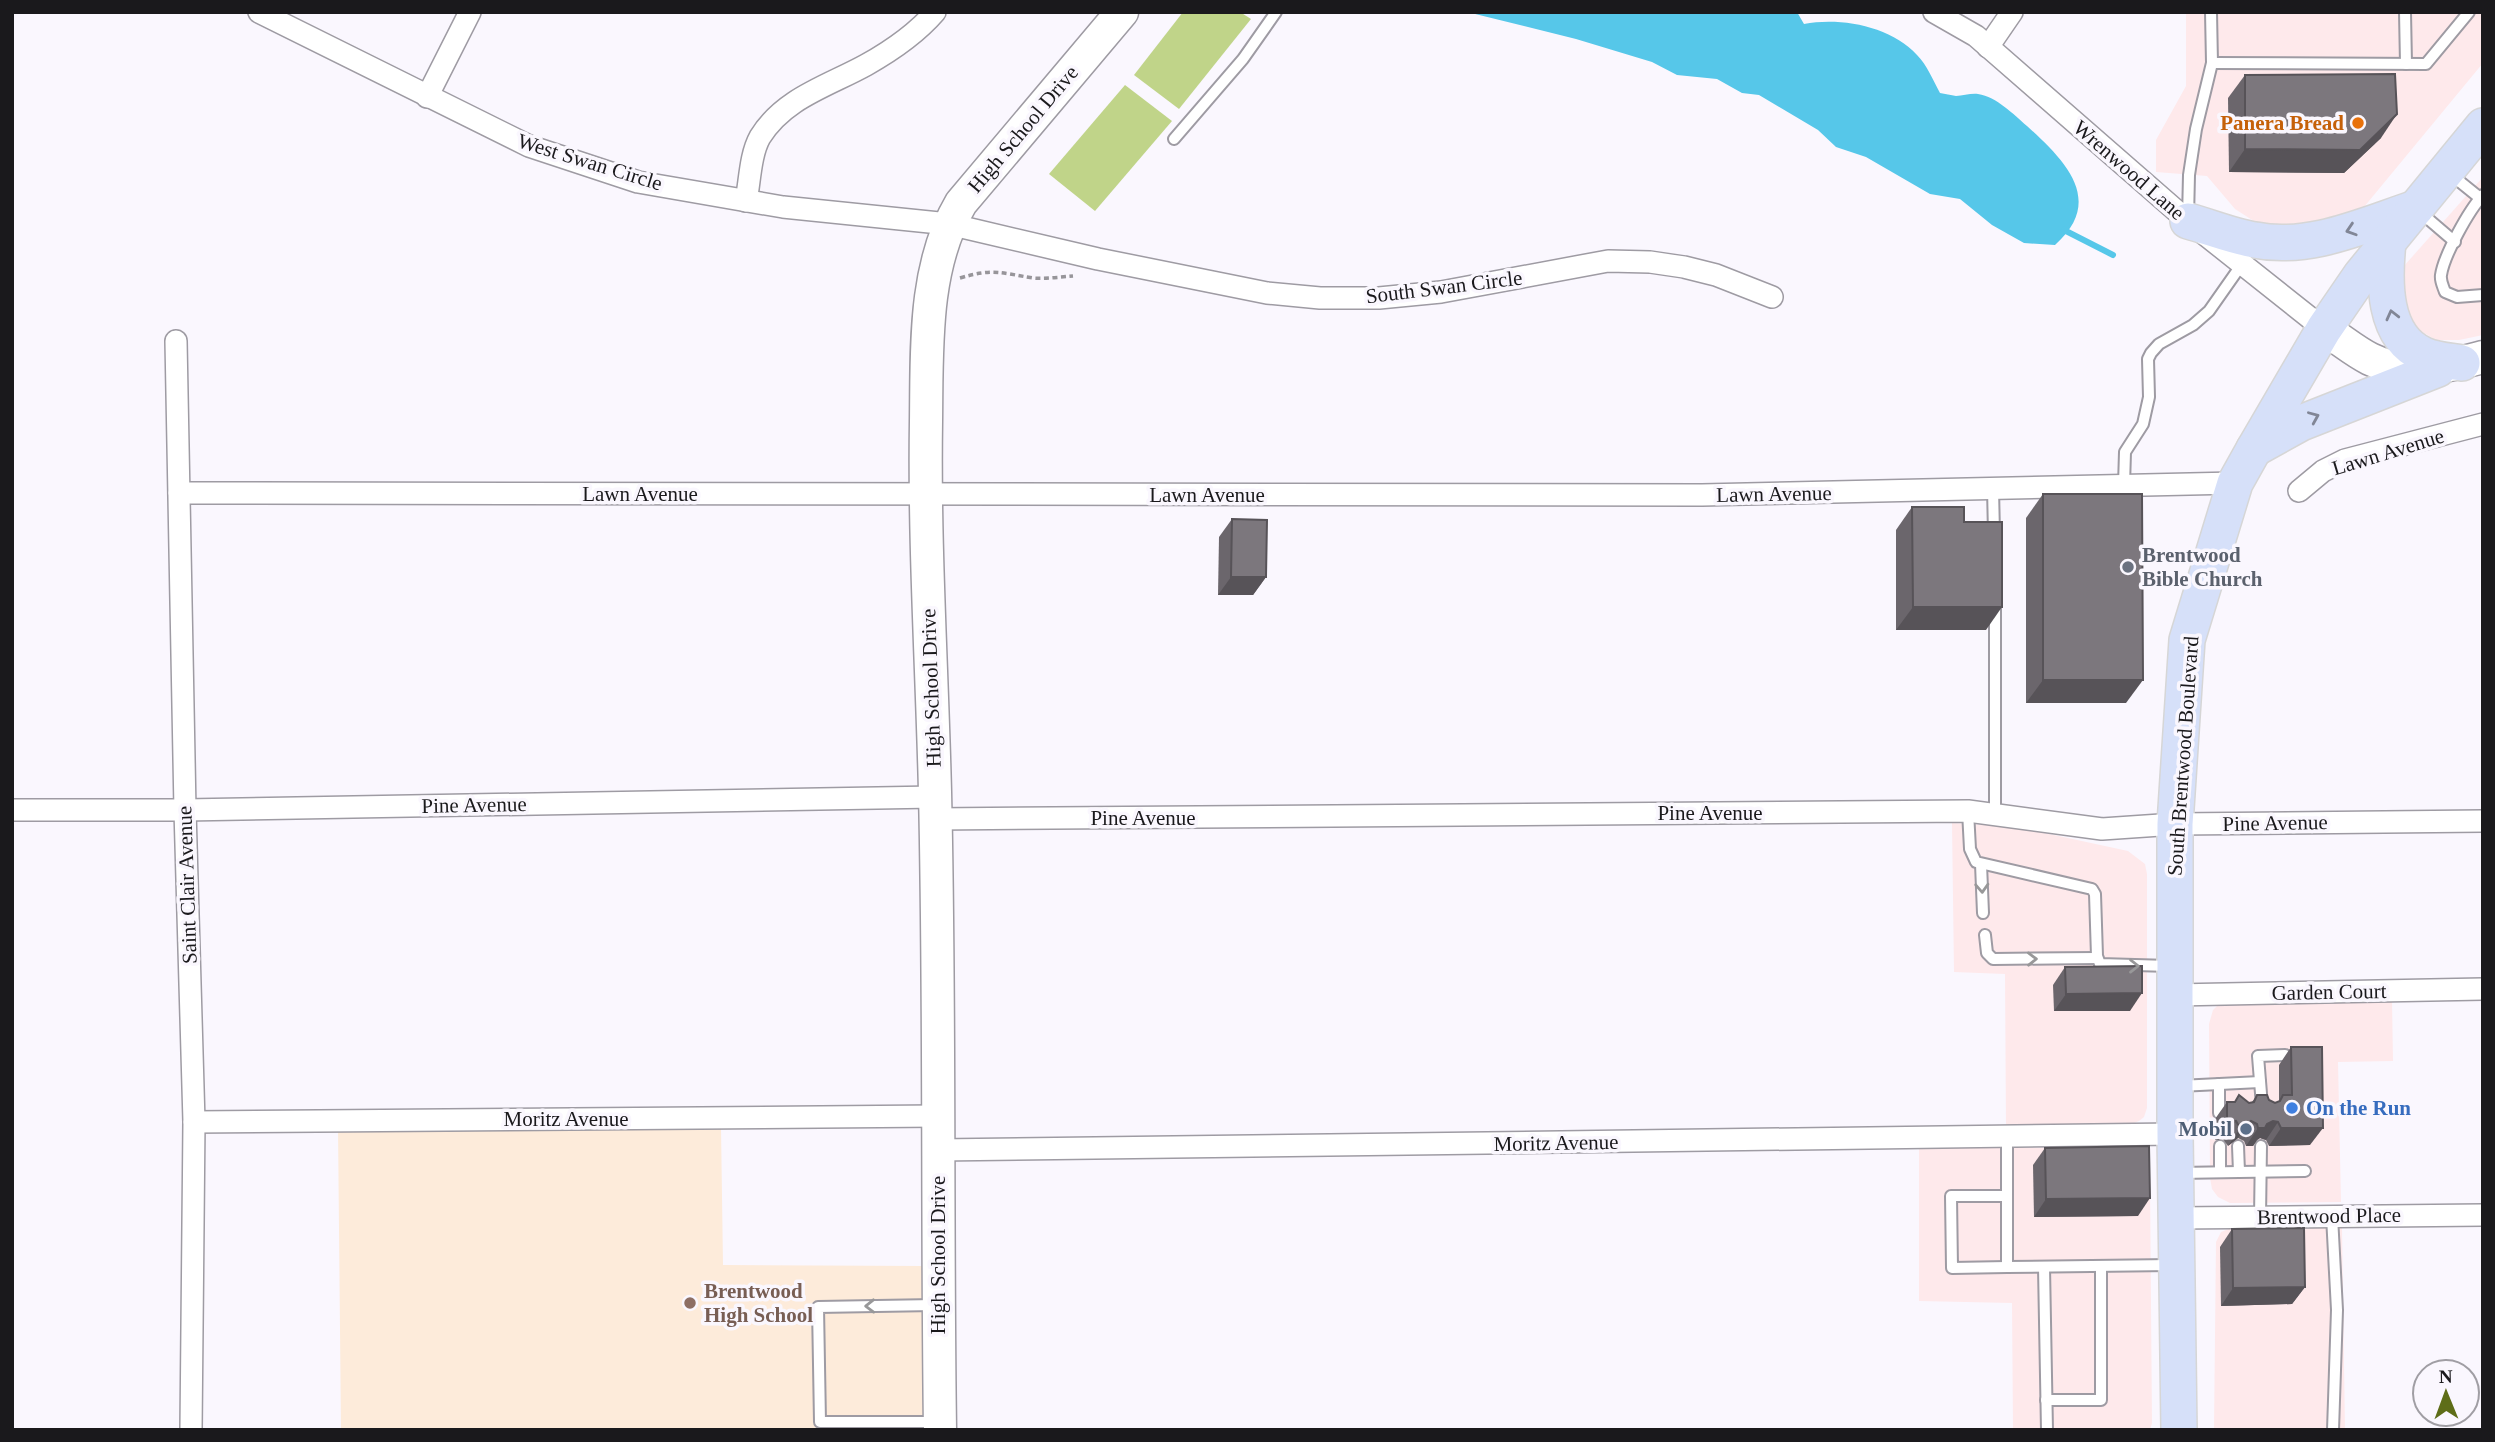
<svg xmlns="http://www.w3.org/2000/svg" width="2495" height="1442" font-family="Georgia,serif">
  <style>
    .commercial { fill: #fee9eb }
    .education { fill: #fdebda }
    .green { fill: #c0d489 }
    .water { fill: #56c7e9 }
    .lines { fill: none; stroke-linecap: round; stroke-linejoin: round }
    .stream { stroke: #56c7e9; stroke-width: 6 }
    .lane-casing { stroke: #9e9ba3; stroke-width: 14 }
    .street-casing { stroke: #9e9ba3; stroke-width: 24 }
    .secondary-casing { stroke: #9e9ba3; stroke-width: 35 }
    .primary-casing { stroke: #d6d6d6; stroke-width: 38 }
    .path { stroke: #97959a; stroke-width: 3.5; stroke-dasharray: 5 3.5; stroke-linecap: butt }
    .lane { stroke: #fff; stroke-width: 10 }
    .street { stroke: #fff; stroke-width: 21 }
    .secondary { stroke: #fff; stroke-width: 32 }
    .primary { stroke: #d6e0f9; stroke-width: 35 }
    .wall { fill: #6b666c }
    .shaded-wall { fill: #575358 }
    .building { fill: #7c777d; stroke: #575358; stroke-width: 2 }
    .oneway { stroke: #818696 }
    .oneway2 { stroke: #989899 }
    .food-dot { fill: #e8710a; stroke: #faf7fe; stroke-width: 2.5 }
    .worship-dot { fill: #6b7280; stroke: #faf7fe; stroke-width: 2.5 }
    .shop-dot { fill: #3f7fe0; stroke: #faf7fe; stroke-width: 2.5 }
    .service-dot { fill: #5c6f8a; stroke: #faf7fe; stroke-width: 2.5 }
    .education-dot { fill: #8d6e63; stroke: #faf7fe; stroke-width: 2.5 }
    .labels { text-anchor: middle; stroke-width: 7; stroke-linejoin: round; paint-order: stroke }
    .food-label { font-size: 21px; font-weight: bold; fill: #c56008; stroke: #faf7fe; text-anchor: end }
    .street-label { font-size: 21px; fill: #1a191c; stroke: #faf7fe }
    .worship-label { font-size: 21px; font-weight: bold; fill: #5b616d; stroke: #faf7fe; text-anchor: start }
    .shop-label { font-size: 21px; font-weight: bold; fill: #366cbe; stroke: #faf7fe; text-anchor: start }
    .service-label { font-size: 21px; font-weight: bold; fill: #4e5e75; stroke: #faf7fe; text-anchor: end }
    .education-label { font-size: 21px; font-weight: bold; fill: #785e54; stroke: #faf7fe; text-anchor: start }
  </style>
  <rect width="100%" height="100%" fill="#faf7fe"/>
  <!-- commercial -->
  <g class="commercial">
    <polygon points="2186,12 2483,12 2483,63 2364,207 2342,222 2316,231 2260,225 2235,209 2207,176 2156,172 2156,140 2186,86"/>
    <polygon points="2483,177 2483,335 2459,340 2436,340 2414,327 2401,312 2401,290 2404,266"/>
    <polygon points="1952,823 2017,827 2128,851 2145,864 2147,874 2147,1108 2144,1117 2139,1121 2129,1125 2006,1127 2005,974 1954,972"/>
    <polygon points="2392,1000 2393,1061 2338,1062 2341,1202 2230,1203 2218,1197 2212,1189 2210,1178 2209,1024 2213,1010 2218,1005 2229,1003"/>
    <polygon points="1919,1147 2123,1148 2150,1183 2152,1423 2150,1430 2013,1430 2012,1303 1919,1301"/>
    <polygon points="2231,1228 2342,1228 2345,1430 2214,1430 2216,1242 2221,1232"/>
  </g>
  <!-- education -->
  <polygon class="education" points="338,1127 721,1127 723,1265 925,1266 926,1430 341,1430"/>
  <!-- green -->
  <g class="green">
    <polygon points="1183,12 1240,12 1251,19 1179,109 1134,75"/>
    <polygon points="1125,85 1172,121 1095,211 1049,174"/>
  </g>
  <!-- water -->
  <path class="water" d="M 1467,12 L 1797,12 L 1804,24 C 1840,17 1891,26 1917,55 C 1927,65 1933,80 1940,93 C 1945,94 1951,95 1956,96 C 1963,96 1971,93 1978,94 C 1997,97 2013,114 2027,126 C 2064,160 2106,200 2055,245 L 2024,243 L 1992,225 L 1960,199 L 1930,194 L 1866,157 L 1836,147 L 1818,130 L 1759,95 L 1742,93 L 1717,79 L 1677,75 L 1652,62 L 1576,39 Z"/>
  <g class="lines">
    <!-- stream -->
    <polyline class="stream" points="2064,230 2113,255"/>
    <!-- lane casing -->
    <g class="lane-casing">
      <g id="lane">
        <polyline points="2405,12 2406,64"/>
        <polyline points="2212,63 2426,64 2469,12"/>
        <polyline points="1174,139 1243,59 1276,12"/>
        <polyline points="2449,173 2480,198"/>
        <path d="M 2483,195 C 2469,210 2444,255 2441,275 C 2440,281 2443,286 2445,292 L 2457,297 L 2483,295"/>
        <polyline points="2420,212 2455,242"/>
        <polyline points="2188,218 2189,175 2196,129 2212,63 2211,12"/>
        <polyline points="2124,485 2125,452 2143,424 2149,397 2148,359 2151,353 2159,344 2193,325 2209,311 2242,264"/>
        <polyline points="1993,488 1994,534"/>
        <polyline points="1995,602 1995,813"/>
        <polyline points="1968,811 1970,849 1976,862 2092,889 2095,894 2097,956 2100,964 2170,966"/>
        <polyline points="1981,864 1983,913"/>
        <polyline points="1985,935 1987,953 1993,959 2097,958"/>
        <polyline points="2219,1084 2219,1113"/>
        <polyline points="2179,1086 2260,1082"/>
        <polyline points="2262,1106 2258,1056 2285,1055"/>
        <polyline points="2007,1137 2007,1267 2171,1265"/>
        <polyline points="2238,1146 2239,1172 2305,1171"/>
        <polyline points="2220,1172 2220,1146"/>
        <polyline points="2179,1173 2239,1172"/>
        <polyline points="2006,1196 1951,1196 1952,1268 2007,1267"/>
        <polyline points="2332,1216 2337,1310 2333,1430"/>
        <polyline points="2260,1217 2261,1146"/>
        <polyline points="2044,1267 2047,1430"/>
        <polyline points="935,1305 818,1307 820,1422 936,1422"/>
        <polyline points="2046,1400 2101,1400 2101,1266"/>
      </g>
    </g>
    <!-- street casing -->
    <g class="street-casing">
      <g id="street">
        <polyline points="259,12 529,146 638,182 783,207 949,224 1098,259 1267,293 1320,298 1379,298 1441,292 1608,261 1650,262 1684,267 1716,275 1772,297"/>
        <polyline points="1934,12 1976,36 2188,221 2324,329"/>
        <polyline points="1988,47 2012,12"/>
        <polyline points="427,97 470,12"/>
        <path d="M 746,201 C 750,181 750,155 760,137 C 784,98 828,86 866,65 C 891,51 916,34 935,12"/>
        <polyline points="176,341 185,810 194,1122 191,1430"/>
        <polyline points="2299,491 2323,471 2345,460 2483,424"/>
        <polyline points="179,493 1702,495 2235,483"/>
        <polyline points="12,810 185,810 935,797"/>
        <polyline points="935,819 1968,811 2102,829 2175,824 2483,821"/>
        <polyline points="2175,995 2483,989"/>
        <polyline points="194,1122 938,1116"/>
        <polyline points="938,1150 2175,1134"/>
        <polyline points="2176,1218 2483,1215"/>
      </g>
    </g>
    <!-- secondary casing -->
    <g class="secondary-casing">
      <g id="secondary">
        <path d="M 2324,329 C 2339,338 2354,351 2370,359 C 2408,378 2444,367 2483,357"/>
        <path d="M 940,1430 C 937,1217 940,1004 935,792 C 932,668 924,544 926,421 C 927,349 923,267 961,203 L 1122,12"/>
      </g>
    </g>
    <!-- primary casing -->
    <g class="primary-casing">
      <g id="primary">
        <path d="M 2188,221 C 2210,227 2232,236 2255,240 C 2310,251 2364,225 2416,208"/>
        <path d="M 2388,242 C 2384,280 2382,337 2424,355 C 2435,360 2450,361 2462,363"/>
        <polyline points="2254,449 2301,423 2438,369"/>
        <polyline points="2179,1430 2175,1134 2175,824 2187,640 2235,483 2254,449 2324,329 2361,275 2483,126"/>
      </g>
    </g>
    <!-- path -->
    <path class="path" d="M 960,278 C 994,268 1001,273 1033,278 C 1046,279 1060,277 1073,276"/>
    <!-- lane -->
    <use href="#lane" class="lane"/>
    <!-- street -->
    <use href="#street" class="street"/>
    <!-- secondary -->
    <use href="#secondary" class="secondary"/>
    <!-- primary -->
    <use href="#primary" class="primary"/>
  </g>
  <!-- wall -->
  <g class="wall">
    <polygon points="2245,75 2381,138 2344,173 2229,172 2228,98"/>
    <polygon points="2043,494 2126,703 2026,703 2026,518"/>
    <polygon points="1912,507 1964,522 1986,630 1896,630 1896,530"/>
    <polygon points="1232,519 1266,577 1253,595 1218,595 1219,537"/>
    <polygon points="2065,967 2130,1011 2054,1011 2053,985"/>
    <polygon points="2291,1047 2310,1145 2269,1146 2266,1140 2260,1138 2257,1140 2253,1146 2246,1146 2244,1141 2238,1138 2228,1146 2223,1139 2215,1140 2215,1119 2227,1102 2249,1103 2252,1102 2257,1095 2275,1103 2278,1102 2279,1101 2279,1065"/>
    <polygon points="2045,1148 2138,1216 2034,1217 2033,1165"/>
    <polygon points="2232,1229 2305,1287 2292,1304 2221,1306 2220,1247"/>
  </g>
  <!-- shaded-wall -->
  <g class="shaded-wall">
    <polygon points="2397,114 2381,138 2344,173 2229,172 2245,149"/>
    <polygon points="1231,577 1266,577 1253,595 1218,595"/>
    <polygon points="1913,607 2002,607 1986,630 1896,630"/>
    <polygon points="2043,680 2143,680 2126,703 2026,703"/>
    <polygon points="2142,993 2130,1011 2054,1011 2066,994"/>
    <polygon points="2236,1121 2223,1139 2215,1140 2227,1123"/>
    <polygon points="2251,1121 2238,1138 2228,1146 2240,1128"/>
    <polygon points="2273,1121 2278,1122 2266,1140 2260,1138 2257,1140 2253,1146 2246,1146 2258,1128"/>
    <polygon points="2281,1128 2323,1128 2310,1145 2269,1146"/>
    <polygon points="2150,1198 2138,1216 2034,1217 2046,1199"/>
    <polygon points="2305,1287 2292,1304 2221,1306 2233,1288"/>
  </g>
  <!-- building -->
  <g class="building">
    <polygon points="2395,74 2397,114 2360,150 2245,149 2245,75"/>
    <polygon points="2043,494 2142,494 2143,680 2043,680"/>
    <polygon points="1912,507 1964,507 1964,522 2002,522 2002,607 1913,607"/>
    <polygon points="1232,519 1267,520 1266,577 1231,577"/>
    <polygon points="2142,966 2142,993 2066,994 2065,967"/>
    <polygon points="2291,1047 2322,1047 2323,1128 2281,1128 2278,1122 2273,1121 2267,1124 2265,1128 2258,1128 2257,1124 2251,1121 2240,1128 2236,1121 2227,1123 2227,1102 2235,1102 2239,1095 2249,1103 2254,1102 2257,1095 2267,1095 2269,1100 2275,1103 2280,1101 2283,1095 2292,1095"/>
    <polygon points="2149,1146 2150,1198 2046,1199 2045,1148"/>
    <polygon points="2304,1228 2305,1287 2233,1288 2232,1229"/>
  </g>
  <!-- one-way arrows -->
  <defs><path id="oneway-chevron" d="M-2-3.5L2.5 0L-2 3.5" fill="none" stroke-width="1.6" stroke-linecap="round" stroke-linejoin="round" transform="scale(1.75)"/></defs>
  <g class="oneway">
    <use href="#oneway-chevron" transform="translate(2351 230) rotate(162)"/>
    <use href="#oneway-chevron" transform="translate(2392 315) rotate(-104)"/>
    <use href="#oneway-chevron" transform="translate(2314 417) rotate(-23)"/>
  </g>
  <g class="oneway2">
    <use href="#oneway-chevron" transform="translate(1982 888) rotate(87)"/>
    <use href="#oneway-chevron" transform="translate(2032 959) rotate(-1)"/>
    <use href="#oneway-chevron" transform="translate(2134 966)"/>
    <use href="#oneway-chevron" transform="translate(870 1306) rotate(179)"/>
  </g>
  <!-- markers -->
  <circle class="food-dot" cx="2358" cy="123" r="7"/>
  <circle class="worship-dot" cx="2128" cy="567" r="7"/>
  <circle class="shop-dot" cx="2292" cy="1108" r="7"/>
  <circle class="service-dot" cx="2246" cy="1129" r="7"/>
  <circle class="education-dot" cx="690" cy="1303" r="7"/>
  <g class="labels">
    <!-- food labels -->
    <g class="food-label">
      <text x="2344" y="130">Panera Bread</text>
    </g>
    <!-- street labels -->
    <g class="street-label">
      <text transform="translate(1023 129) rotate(-50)" y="7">High School Drive</text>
      <text transform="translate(590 162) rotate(17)" y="7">West Swan Circle</text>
      <text transform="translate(2129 170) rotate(41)" y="7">Wrenwood Lane</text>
      <text transform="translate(1444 287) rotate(-7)" y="7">South Swan Circle</text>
      <text transform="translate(2388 452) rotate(-17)" y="7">Lawn Avenue</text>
      <text x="640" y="501">Lawn Avenue</text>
      <text transform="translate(1774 494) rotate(-1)" y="7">Lawn Avenue</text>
      <text x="1207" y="502">Lawn Avenue</text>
      <text transform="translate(931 688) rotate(-92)" y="7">High School Drive</text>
      <text transform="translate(2183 756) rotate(-86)" y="7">South Brentwood Boulevard</text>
      <text transform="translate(474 805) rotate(-1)" y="7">Pine Avenue</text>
      <text x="1710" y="820">Pine Avenue</text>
      <text x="1143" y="825">Pine Avenue</text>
      <text transform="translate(2275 823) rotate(-1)" y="7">Pine Avenue</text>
      <text transform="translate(187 885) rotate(-92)" y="7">Saint Clair Avenue</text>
      <text transform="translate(2329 992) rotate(-1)" y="7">Garden Court</text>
      <text x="566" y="1126">Moritz Avenue</text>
      <text transform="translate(1556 1143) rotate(-1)" y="7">Moritz Avenue</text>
      <text transform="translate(2329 1216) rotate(-1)" y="7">Brentwood Place</text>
      <text transform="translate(938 1255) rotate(-90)" y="7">High School Drive</text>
    </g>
    <!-- worship labels -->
    <g class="worship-label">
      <text x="2142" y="562">Brentwood<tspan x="2142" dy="24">Bible Church</tspan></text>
    </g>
    <!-- shop labels -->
    <g class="shop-label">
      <text x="2306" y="1115">On the Run</text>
    </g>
    <!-- service labels -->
    <g class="service-label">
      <text x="2232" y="1136">Mobil</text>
    </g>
    <!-- education labels -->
    <g class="education-label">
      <text x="704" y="1298">Brentwood<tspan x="704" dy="24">High School</tspan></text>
    </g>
  </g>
  <!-- border -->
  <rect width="2495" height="1442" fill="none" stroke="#1a191c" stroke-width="28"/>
  <!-- north arrow -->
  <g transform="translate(2446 1393) rotate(359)"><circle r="33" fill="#faf7fe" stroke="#a09ea4" stroke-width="2"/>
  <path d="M0-5L12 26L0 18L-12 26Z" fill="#5e6d18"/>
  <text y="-10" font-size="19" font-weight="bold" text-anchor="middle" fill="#1a191c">N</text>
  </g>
</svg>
